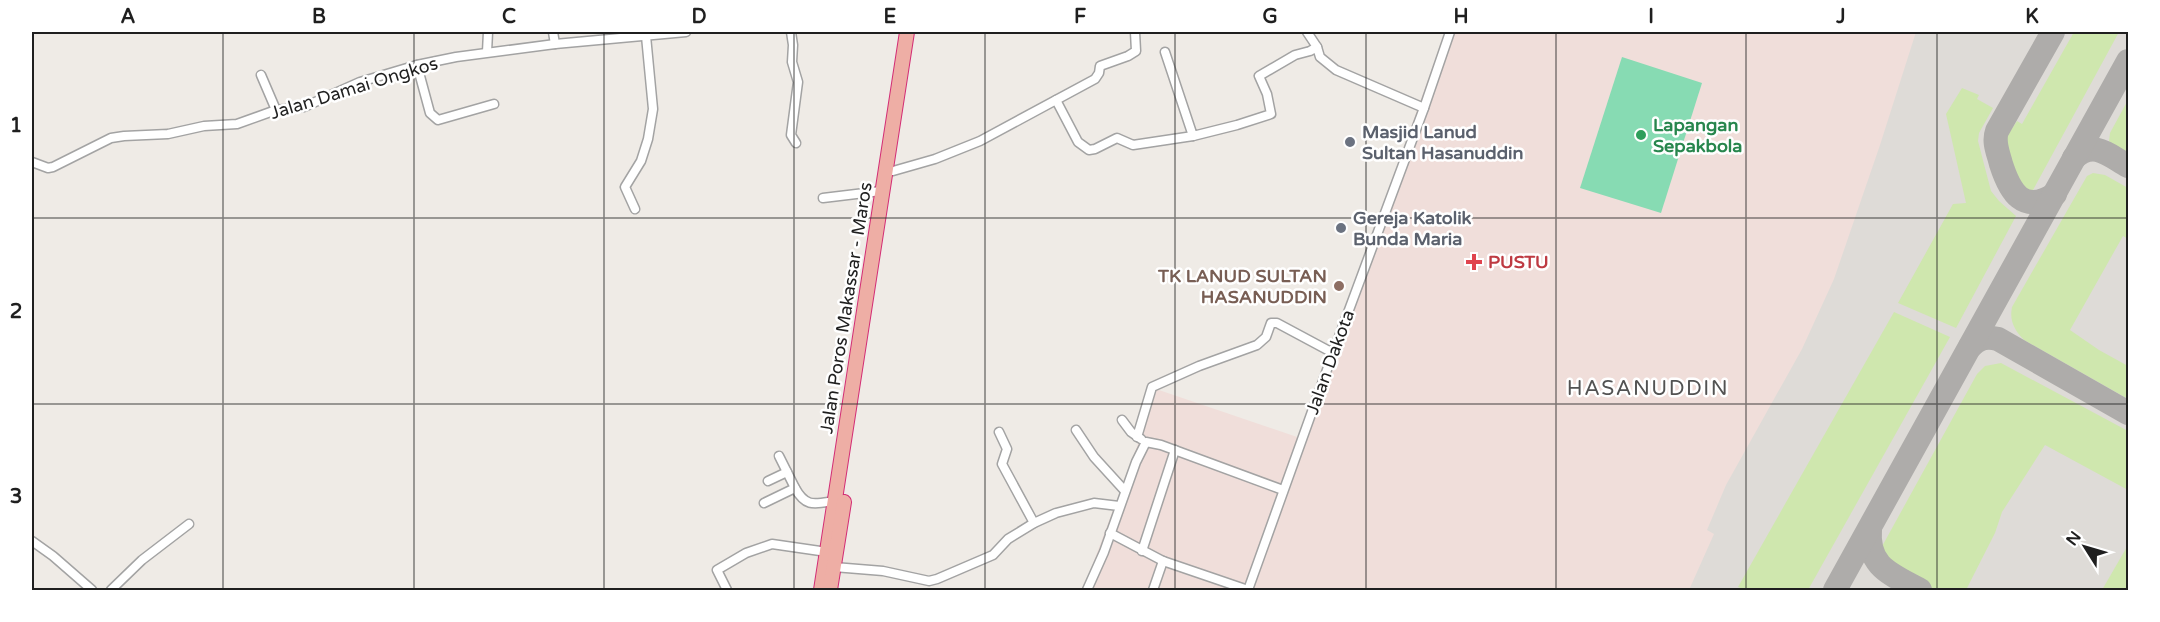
<svg xmlns="http://www.w3.org/2000/svg" width="2160" height="622" font-family="'Varela Round',sans-serif">
  <style>
    .military { fill: #f0deda }
    .airport { fill: #dedbd7 }
    .grass { fill: #cfe7ae }
    .pitch { fill: #87dbb3 }
    .lines { fill: none; stroke-linecap: round; stroke-linejoin: round }
    .taxiway { stroke: #aeacaa; stroke-width: 24 }
    .minor-casing { stroke: #a3a3a3; stroke-width: 11 }
    .trunk-casing { stroke: #d32d75; stroke-width: 16 }
    .minor { stroke: #fff; stroke-width: 8 }
    .trunk { stroke: #eeaea5; stroke-width: 14 }
    .grid { fill: none; stroke: #1f1f1f; stroke-width: 1.5; stroke-opacity: 0.55 }
    .leisure-dot { fill: #2e9e5b; stroke: #fff; stroke-width: 2 }
    .worship-dot { fill: #6b7280; stroke: #fff; stroke-width: 2 }
    .health-dot { fill: #e0444e; stroke: #fff; stroke-width: 2 }
    .education-dot { fill: #8d6e63; stroke: #fff; stroke-width: 2 }
    .labels { text-anchor: middle; stroke-width: 5; stroke-linejoin: round; paint-order: stroke }
    .street-label { font-size: 18px; fill: #1f1f1f; stroke: #fff }
    .leisure-label { font-size: 18px; font-weight: bold; fill: #27864d; stroke: #fff; text-anchor: start }
    .worship-label { font-size: 18px; font-weight: bold; fill: #5b616d; stroke: #fff; text-anchor: start }
    .health-label { font-size: 18px; font-weight: bold; fill: #be3a42; stroke: #fff; text-anchor: start }
    .education-label { font-size: 18px; font-weight: bold; fill: #785e54; stroke: #fff; text-anchor: end }
    .quarter-label { font-size: 21px; letter-spacing: 1.5px; fill: #525252; stroke: #fff }
    .neatline { fill: none; stroke: #1f1f1f; stroke-width: 2 }
    .grid-label { font-size: 20px; text-anchor: middle; font-weight: bold; fill: #1f1f1f }
  </style>
  <rect width="100%" height="100%" fill="#efebe6"/>
  <!-- military -->
  <polygon class="military" points="1445,32 2128,32 2128,590 1083,590 1139,441 1153,388 1300,438"/>
  <!-- airport -->
  <polygon class="airport" points="1916,32 2128,32 2128,590 1689,590 1714,534 1707,530 1726,485 1802,349 1834,279 1880,145"/>
  <!-- grass -->
  <g class="grass">
    <path d="M 2074,32 L 2119,32 L 2033,190 L 2026,190 C 2013,178 2008,161 2002,144 L 2017,121 L 2022,124 Z"/>
    <polygon points="1962,88 1979,95 1977,99 1993,108 1979,133 1978,141 1991,191 1999,201 2016,216 1956,328 1898,303 1953,204 1966,203 1946,114"/>
    <polygon points="2128,100 2128,154 2115,147 2109,141 2110,133"/>
    <path d="M 2093,173 L 2105,175 L 2128,188 L 2128,239 L 2123,236 L 2070,330 L 2099,350 L 2128,366 L 2128,399 L 2024,340 C 2015,331 2009,321 2012,307 L 2087,176 Z"/>
    <polygon points="1894,312 1950,337 1808,590 1746,590 1738,587"/>
    <polygon points="2001,363 2128,431 2128,490 2045,445 2002,512 1995,533 1966,590 1931,590 1894,570 1887,563 1880,550 1977,374 1985,366"/>
    <polygon points="2128,545 2128,586 2126,590 2102,590"/>
  </g>
  <!-- pitch -->
  <polygon class="pitch" points="1622,57 1702,83 1661,213 1580,188"/>
  <g class="lines">
    <!-- taxiway -->
    <g class="taxiway">
      <path d="M 2053,32 L 1997,131 C 1993,142 1998,152 2001,164 C 2010,192 2023,215 2055,194"/>
      <path d="M 2074,158 C 2094,139 2110,156 2128,166"/>
      <path d="M 1970,347 C 1979,338 1986,336 1998,339 L 2128,413"/>
      <path d="M 1870,529 C 1867,567 1891,574 1920,590"/>
      <polyline points="1835,590 2128,61"/>
    </g>
    <!-- minor casing -->
    <g class="minor-casing">
      <g id="minor">
        <polyline points="553,32 555,44"/>
        <polyline points="791,32 793,45 792,62 798,82 791,135 796,143"/>
        <polyline points="1307,32 1317,47"/>
        <polyline points="487,52 488,32"/>
        <polyline points="1165,52 1193,136 1237,125 1271,114 1267,94 1259,76 1295,55 1310,51 1317,47 1320,57 1336,70 1424,108"/>
        <polyline points="417,65 430,113 438,120 494,104"/>
        <polyline points="261,75 276,110"/>
        <polyline points="1056,100 1078,142 1089,150 1095,149 1117,138 1133,145 1193,136"/>
        <polyline points="32,162 48,168 53,167 111,138 124,136 168,134 204,126 237,124 276,110 304,107 360,82 417,65 456,57 555,44 686,32"/>
        <polyline points="893,171 935,159 980,141 1095,79 1099,73 1100,66 1128,56 1136,51 1135,32"/>
        <polyline points="823,198 881,191"/>
        <polyline points="635,209 625,187 641,161 648,139 653,109 646,36"/>
        <polyline points="1122,420 1131,432 1141,439"/>
        <polyline points="1076,430 1094,457 1125,491"/>
        <polyline points="999,432 1007,449 1002,464 1034,523"/>
        <polyline points="1137,437 1152,387 1199,366 1257,345 1266,337 1271,323 1277,323 1333,353"/>
        <polyline points="779,456 795,488"/>
        <polyline points="768,481 787,472"/>
        <path d="M 764,503 L 795,488 C 806,508 815,504 834,501"/>
        <polyline points="1110,533 1163,561 1248,590"/>
        <polyline points="32,541 53,556 92,590"/>
        <polyline points="1142,551 1175,450"/>
        <polyline points="834,567 883,571 929,581 937,579 993,555 1008,539 1034,523 1056,513 1094,503 1119,506"/>
        <polyline points="111,590 142,560 189,524"/>
        <polyline points="727,590 717,570 746,553 772,544 827,552"/>
        <polyline points="1087,590 1104,552 1136,462 1146,442 1161,445 1283,490"/>
        <polyline points="1153,590 1163,561"/>
        <polyline points="1248,590 1333,353 1424,108 1450,32"/>
      </g>
    </g>
    <!-- trunk casing -->
    <g class="trunk-casing">
      <g id="trunk">
        <polyline points="821,590 907,32"/>
        <polyline points="830,590 844,502"/>
      </g>
    </g>
    <!-- minor -->
    <use href="#minor" class="minor"/>
    <!-- trunk -->
    <use href="#trunk" class="trunk"/>
  </g>
  <!-- grid -->
  <path class="grid" d="M 223,32 L 223,590M 414,32 L 414,590M 604,32 L 604,590M 794,32 L 794,590M 985,32 L 985,590M 1175,32 L 1175,590M 1366,32 L 1366,590M 1556,32 L 1556,590M 1746,32 L 1746,590M 1937,32 L 1937,590M 32,218 L 2128,218M 32,404 L 2128,404"/>
  <!-- markers -->
  <circle class="leisure-dot" cx="1641" cy="135" r="6"/>
  <g class="worship-dot">
    <circle cx="1350" cy="142" r="6"/>
    <circle cx="1341" cy="228" r="6"/>
  </g>
  <path class="health-dot" d="M1471 253h6v6h6v6h-6v6h-6v-6h-6v-6h6z"/>
  <circle class="education-dot" cx="1339" cy="286" r="6"/>
  <g class="labels">
    <!-- street labels -->
    <g class="street-label">
      <text transform="translate(354 88) rotate(-17)" y="6">Jalan Damai Ongkos</text>
      <text transform="translate(846 308) rotate(-81)" y="6">Jalan Poros Makassar - Maros</text>
      <text transform="translate(1330 362) rotate(-70)" y="6">Jalan Dakota</text>
    </g>
    <!-- leisure labels -->
    <g class="leisure-label">
      <text x="1653" y="131">Lapangan<tspan x="1653" dy="21">Sepakbola</tspan></text>
    </g>
    <!-- worship labels -->
    <g class="worship-label">
      <text x="1362" y="138">Masjid Lanud<tspan x="1362" dy="21">Sultan Hasanuddin</tspan></text>
      <text x="1353" y="224">Gereja Katolik<tspan x="1353" dy="21">Bunda Maria</tspan></text>
    </g>
    <!-- health labels -->
    <g class="health-label">
      <text x="1488" y="268">PUSTU</text>
    </g>
    <!-- education labels -->
    <g class="education-label">
      <text x="1327" y="282">TK LANUD SULTAN<tspan x="1327" dy="21">HASANUDDIN</tspan></text>
    </g>
    <!-- quarter labels -->
    <g class="quarter-label">
      <text x="1648" y="395">HASANUDDIN</text>
    </g>
  </g>
  <!-- border -->
  <rect width="2160" height="622" fill="none" stroke="#ffffff" stroke-width="66"/>
  <!-- north arrow -->
  <g transform="translate(2085 547) rotate(307)" stroke="#ffffff" stroke-width="4.5" paint-order="stroke">
  <path d="M0-4.5L10 22L0 15L-10 22Z" fill="#1f1f1f"/>
  <text y="-9" font-size="16" font-weight="bold" text-anchor="middle" fill="#1f1f1f">N</text>
  </g>
  <rect x="33" y="33" width="2094" height="556" class="neatline"/>
  <g class="grid-label">
    <text x="128" y="23">A</text>
    <text x="319" y="23">B</text>
    <text x="509" y="23">C</text>
    <text x="699" y="23">D</text>
    <text x="890" y="23">E</text>
    <text x="1080" y="23">F</text>
    <text x="1270" y="23">G</text>
    <text x="1461" y="23">H</text>
    <text x="1651" y="23">I</text>
    <text x="1841" y="23">J</text>
    <text x="2032" y="23">K</text>
    <text x="16" y="132">1</text>
    <text x="16" y="318">2</text>
    <text x="16" y="503">3</text>
  </g>
</svg>
